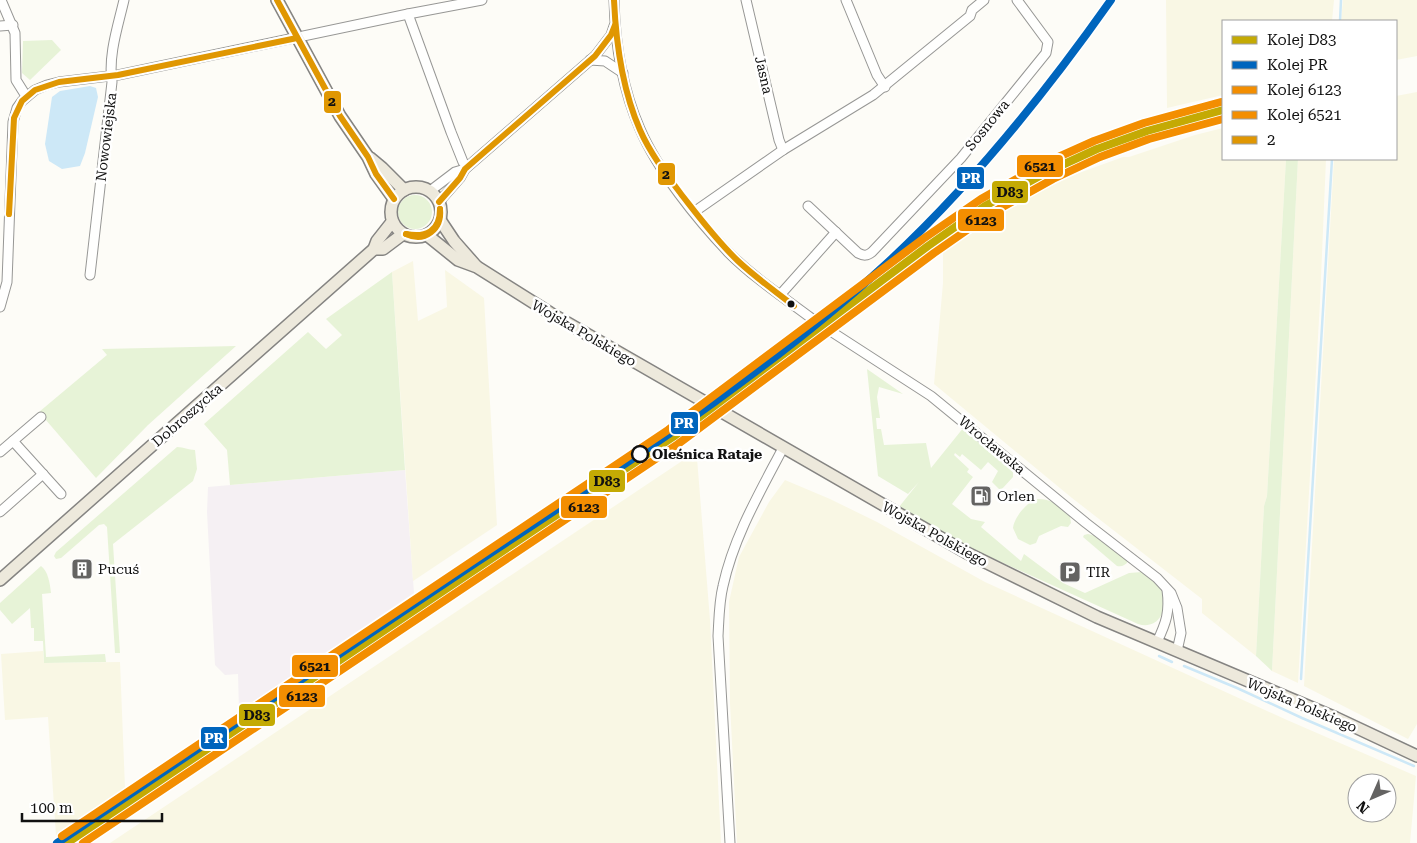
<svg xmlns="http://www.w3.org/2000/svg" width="1417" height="843" font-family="'Roboto Serif',serif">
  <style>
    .industrial { fill: #f5f0f3 }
    .farmland { fill: #f9f7e4; fill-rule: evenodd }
    .green { fill: #e7f3d7 }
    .water { fill: #cde8f7 }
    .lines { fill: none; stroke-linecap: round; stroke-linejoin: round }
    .stream { stroke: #cde8f7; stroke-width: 2.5 }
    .minor-casing { stroke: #979795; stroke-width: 11 }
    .major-casing { stroke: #858482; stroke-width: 14 }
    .minor { stroke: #fffffe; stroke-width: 9 }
    .major { stroke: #ede9dc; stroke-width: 11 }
    .bus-1-casing { stroke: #fff; stroke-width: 10 }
    .bus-1 { stroke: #e09702; stroke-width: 6 }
    .rail-1-casing { stroke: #fff; stroke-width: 11 }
    .rail-2-casing { stroke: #fff; stroke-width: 11 }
    .rail-3-casing { stroke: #fff; stroke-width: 11 }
    .rail-4-casing { stroke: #fff; stroke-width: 11 }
    .rail-1 { stroke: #c4aa04; stroke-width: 8 }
    .rail-2 { stroke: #0065bd; stroke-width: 8 }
    .rail-3 { stroke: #f38e01; stroke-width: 8 }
    .rail-4 { stroke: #f38e01; stroke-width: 8 }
    .bus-dot { fill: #111; stroke: #fff; stroke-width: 2 }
    .stop-dot { fill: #fff; stroke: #111; stroke-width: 2.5 }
    .labels { text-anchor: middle; stroke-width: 5; stroke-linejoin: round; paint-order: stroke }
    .street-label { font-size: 14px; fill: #111; stroke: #fff }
    .stop-label { font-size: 14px; font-weight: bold; fill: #111; stroke: #fff; text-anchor: start }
    .poi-label { font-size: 14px; fill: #111; stroke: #fff; text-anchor: start }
    .line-badge { stroke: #fff; stroke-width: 2 }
    .badge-label { font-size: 14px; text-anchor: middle; font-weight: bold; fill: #fff }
    .pale-badge-label { font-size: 14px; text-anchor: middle; font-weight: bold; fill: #111 }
  </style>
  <rect width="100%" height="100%" fill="#fdfcf7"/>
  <!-- industrial -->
  <polygon class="industrial" points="405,470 414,593 239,711 238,674 225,675 215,665 207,512 208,487"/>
  <!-- farmland -->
  <g class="farmland">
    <polygon points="1166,0 1334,0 1332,21 1223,21 1223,95 1167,108"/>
    <polygon points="1343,0 1417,0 1417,56 1396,60 1396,21 1341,21"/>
    <polygon points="1417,92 1417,724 1408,739 1304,686 1334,159 1396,159 1396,96"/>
    <polygon points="1223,128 1223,159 1286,159 1267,496 1264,506 1256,656 1202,613 1202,599 1072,498 934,384 943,283 943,250 982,223 1068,177 1123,157 1129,157 1195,135"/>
    <polygon points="1298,159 1326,159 1320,302 1298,683 1272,671"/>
    <polygon points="413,261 418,321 447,307 445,270 484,298 497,525 413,581 392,272"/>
    <polygon points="691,455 697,458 710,620 721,843 110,843"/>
    <path d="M 785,480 L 830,499 L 877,522 L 985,582 L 1287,720 L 1416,776 L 1410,843 L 737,843 L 730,703 L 729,602 L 739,557 L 769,502 ZM 1357,783 L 1387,783 L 1387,813 L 1357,813 Z"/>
    <polygon points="43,651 44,663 120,662 125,788 56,835 48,717 5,720 1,654"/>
  </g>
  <!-- green -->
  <g class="green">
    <polygon points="52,40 61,50 30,80 22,73 23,41"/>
    <polygon points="1286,159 1298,159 1272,671 1256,656 1264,506 1267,496"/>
    <circle cx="415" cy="212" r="17"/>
    <polygon points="392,272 405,470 230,485 227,450 204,424 308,332 326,349 342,335 326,319"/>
    <polygon points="236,346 148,425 96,478 39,412 107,355 102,349"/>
    <path d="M 867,369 L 903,394 L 879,387 L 877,397 L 880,418 L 876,418 L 877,429 L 881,429 L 884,445 L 926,443 L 931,468 L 964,427 L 1013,469 L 1013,477 L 1002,489 L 999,489 L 992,482 L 998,471 L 988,462 L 981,470 L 962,454 L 960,457 L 955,453 L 954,455 L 969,469 L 967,472 L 973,477 L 952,504 L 971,519 L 985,522 L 981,527 L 1021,561 L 1024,554 L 1063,583 L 1085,593 L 1129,573 L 1142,572 C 1148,576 1156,581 1160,588 C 1170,605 1161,631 1138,624 L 981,553 L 899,507 L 919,482 L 908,494 L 878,476 Z"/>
    <path d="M 177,447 C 184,447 188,450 195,450 L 197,469 L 193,481 L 113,544 L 120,653 L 115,653 L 107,527 L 104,524 L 99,525 L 61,558 L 56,559 L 54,556 L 56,552 Z"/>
    <path d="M 1036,499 C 1051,498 1060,506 1070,516 L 1071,523 L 1068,527 L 1061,526 L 1039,536 L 1036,543 L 1030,545 L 1018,539 L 1013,528 C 1014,518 1026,503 1036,499 Z"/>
    <path d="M 1088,534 L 1096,536 L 1128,561 C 1126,565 1122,567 1117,566 L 1083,537 L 1084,535 Z"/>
    <path d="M 41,566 C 48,571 50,583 51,593 L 42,594 L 46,657 L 105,654 L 106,662 L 44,663 L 43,641 L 34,641 L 34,628 L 31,628 L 30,608 L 12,624 L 0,610 L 0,603 Z"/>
  </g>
  <!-- water -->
  <polygon class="water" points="90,86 96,88 98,97 85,153 80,166 62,169 49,161 45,144 52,97 60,91"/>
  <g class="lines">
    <!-- stream -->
    <g class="stream">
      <polyline points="1340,21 1341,0"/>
      <polyline points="1159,656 1172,662"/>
      <polyline points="1184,666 1237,688 1302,718 1414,766"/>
      <polyline points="1301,679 1332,159"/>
    </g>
    <!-- minor casing -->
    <g class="minor-casing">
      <g id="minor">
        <polyline points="1,0 15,33 16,80 26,96"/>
        <path d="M 614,0 C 615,43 623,90 640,129 C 658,171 697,219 728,252 C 753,277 783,297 811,318"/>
        <polyline points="746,0 779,140 783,150"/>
        <polyline points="846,0 877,75 885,87"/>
        <polyline points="408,14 451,132 463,162 467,167"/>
        <polyline points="0,26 13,25"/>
        <polyline points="590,60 605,61 623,73"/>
        <polyline points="430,191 455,172 465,169"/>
        <polyline points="439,202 460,178 465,169 595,56 611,35 614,26"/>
        <path d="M 808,206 L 858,253 C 864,256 867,256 872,252 L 961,158 L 1046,53 L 1048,42 L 1017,0"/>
        <polyline points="694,212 783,150 873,95 970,16 972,10 984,0"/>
        <path d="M 90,275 L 112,82 C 108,55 118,26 124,0"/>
        <polyline points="780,295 836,232"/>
        <polyline points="0,307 7,282 13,122 17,108 22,101 35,90 47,85 59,82 118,75 408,14 482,0"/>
        <polyline points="832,332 931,396 1086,523 1157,578 1171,593 1177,608 1181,633 1177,651"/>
        <polyline points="13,441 61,494"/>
        <polyline points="0,452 41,417"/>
        <polyline points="0,512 43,474"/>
        <path d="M 1157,642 C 1166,623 1170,612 1167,590"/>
        <path d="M 730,843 L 718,636 C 719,619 719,602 723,586 C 734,536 760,492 783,448"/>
      </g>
    </g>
    <!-- major casing -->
    <g class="major-casing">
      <g id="major">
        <polyline points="277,0 340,116 368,157 376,174 394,199"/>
        <polyline points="370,158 382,168 404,190"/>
        <circle cx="416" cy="212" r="25"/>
        <polyline points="440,220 454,241 476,266"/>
        <polyline points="427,235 458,260 477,267 550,313 967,553 1097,617 1336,718 1417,756"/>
        <polyline points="374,249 383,249 403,234"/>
        <polyline points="0,580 374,249 377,241 392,222"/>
      </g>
    </g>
    <!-- minor -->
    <use href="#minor" class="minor"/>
    <!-- major -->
    <use href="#major" class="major"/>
    <!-- bus-1 casing -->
    <g class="bus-1-casing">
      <g id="bus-1">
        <polyline points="277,0 340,116 368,157 376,174 394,199"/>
        <path d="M 614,0 C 616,44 622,89 640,130 C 650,153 666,174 681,194 C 699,217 716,240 738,261 C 755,277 775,291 794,306"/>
        <polyline points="439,202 460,178 465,169 595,56 611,35 615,25"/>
        <polyline points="9,214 14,118 22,101 35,90 59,82 118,75 297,38"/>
        <path d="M 406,234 C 426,238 440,231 440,209"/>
        <path d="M 406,234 C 425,243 442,229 440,209"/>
      </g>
    </g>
    <!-- bus-1 -->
    <use href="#bus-1" class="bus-1"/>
    <!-- rail-1 casing -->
    <g class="rail-1-casing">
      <polyline id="rail-1" points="67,843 673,437 928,246 985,206 1049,171 1097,149 1147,131 1223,110"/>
    </g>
    <!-- rail-2 casing -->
    <g class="rail-2-casing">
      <path id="rail-2" d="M 57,843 C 197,749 337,656 477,562 C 617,469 761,379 885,265 C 971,186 1044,95 1111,0"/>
    </g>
    <!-- rail-3 casing -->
    <g class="rail-3-casing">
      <polyline id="rail-3" points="83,843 678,444 934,253 990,214 1053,179 1100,157 1149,139 1223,119"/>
    </g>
    <!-- rail-4 casing -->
    <g class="rail-4-casing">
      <polyline id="rail-4" points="62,836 668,430 923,239 981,199 1045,163 1094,141 1144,123 1221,102"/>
    </g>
    <!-- rail-1 -->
    <use href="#rail-1" class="rail-1"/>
    <!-- rail-2 -->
    <use href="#rail-2" class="rail-2"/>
    <!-- rail-3 -->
    <use href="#rail-3" class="rail-3"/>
    <!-- rail-4 -->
    <use href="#rail-4" class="rail-4"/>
  </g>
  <!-- icons -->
  <defs>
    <g id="fuel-square" transform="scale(1.125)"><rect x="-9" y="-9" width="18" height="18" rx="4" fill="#646362" stroke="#fff"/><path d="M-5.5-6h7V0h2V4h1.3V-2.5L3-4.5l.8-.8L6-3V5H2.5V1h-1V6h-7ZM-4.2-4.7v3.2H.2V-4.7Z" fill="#fff"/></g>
    <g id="building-square" transform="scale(1.125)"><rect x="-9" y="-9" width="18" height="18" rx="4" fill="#646362" stroke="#fff"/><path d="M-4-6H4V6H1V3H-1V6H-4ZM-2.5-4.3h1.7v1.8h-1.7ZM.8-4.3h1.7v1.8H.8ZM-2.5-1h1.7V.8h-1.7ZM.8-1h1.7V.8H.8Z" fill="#fff"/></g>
    <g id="parking-square" transform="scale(1.125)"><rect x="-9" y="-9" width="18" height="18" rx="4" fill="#646362" stroke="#fff"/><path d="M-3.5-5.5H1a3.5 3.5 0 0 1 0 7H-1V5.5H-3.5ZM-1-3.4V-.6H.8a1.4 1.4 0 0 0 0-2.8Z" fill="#fff"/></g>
  </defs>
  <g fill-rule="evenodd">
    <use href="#fuel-square" x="981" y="496"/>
    <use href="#building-square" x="82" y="569"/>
    <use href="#parking-square" x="1070" y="572"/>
  </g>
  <!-- markers -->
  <circle class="bus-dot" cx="791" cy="304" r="4.5"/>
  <circle class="stop-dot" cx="640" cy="454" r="8"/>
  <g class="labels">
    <!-- street labels -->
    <g class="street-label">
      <text transform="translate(764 75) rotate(77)" y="5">Jasna</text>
      <text transform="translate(987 125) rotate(-51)" y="5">Sosnowa</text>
      <text transform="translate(106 137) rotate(-83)" y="5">Nowowiejska</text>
      <text transform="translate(584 333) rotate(30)" y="5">Wojska Polskiego</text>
      <text transform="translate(187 415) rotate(-41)" y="5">Dobroszycka</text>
      <text transform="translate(992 445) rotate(40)" y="5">Wrocławska</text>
      <text transform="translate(935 534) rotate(29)" y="5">Wojska Polskiego</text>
      <text transform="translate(1302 705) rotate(23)" y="5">Wojska Polskiego</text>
    </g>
    <!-- stop labels -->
    <g class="stop-label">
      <text x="652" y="459">Oleśnica Rataje</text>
    </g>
    <!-- poi labels -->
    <g class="poi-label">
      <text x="997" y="501">Orlen</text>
      <text x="98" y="574">Pucuś</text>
      <text x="1086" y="577">TIR</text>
    </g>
  </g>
  <g class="line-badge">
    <rect x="323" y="90" width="19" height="24" rx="5" fill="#e09702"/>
    <rect x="1016" y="154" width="48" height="24" rx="5" fill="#f38e01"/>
    <rect x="657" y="162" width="19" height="24" rx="5" fill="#e09702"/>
    <rect x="956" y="166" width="29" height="24" rx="5" fill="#0065bd"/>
    <rect x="991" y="180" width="38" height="24" rx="5" fill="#c4aa04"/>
    <rect x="957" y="208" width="48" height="24" rx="5" fill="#f38e01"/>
    <rect x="670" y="411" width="29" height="24" rx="5" fill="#0065bd"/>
    <rect x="588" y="469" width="38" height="24" rx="5" fill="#c4aa04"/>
    <rect x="560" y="495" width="48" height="24" rx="5" fill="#f38e01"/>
    <rect x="291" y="654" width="48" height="24" rx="5" fill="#f38e01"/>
    <rect x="278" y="684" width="48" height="24" rx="5" fill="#f38e01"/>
    <rect x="238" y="703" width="38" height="24" rx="5" fill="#c4aa04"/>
    <rect x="200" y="726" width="28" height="24" rx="5" fill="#0065bd"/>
  </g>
  <g class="badge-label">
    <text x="971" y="183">PR</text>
    <text x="684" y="428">PR</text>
    <text x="214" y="743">PR</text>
  </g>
  <g class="pale-badge-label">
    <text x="332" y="106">2</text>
    <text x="1040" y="171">6521</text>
    <text x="666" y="179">2</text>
    <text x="1010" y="197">D83</text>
    <text x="981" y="225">6123</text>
    <text x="607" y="486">D83</text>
    <text x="584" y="512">6123</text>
    <text x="315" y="671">6521</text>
    <text x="302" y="701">6123</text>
    <text x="257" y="720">D83</text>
  </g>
  <!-- legend -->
  <rect x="1222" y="20" width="175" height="140" fill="#ffffff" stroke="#a0a0a0"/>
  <rect x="1232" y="36" width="25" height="8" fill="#c4aa04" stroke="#a0a0a0"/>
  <text x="1267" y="45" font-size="15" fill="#111111">Kolej D83</text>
  <rect x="1232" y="61" width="25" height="8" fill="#0065bd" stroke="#a0a0a0"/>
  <text x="1267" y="70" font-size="15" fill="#111111">Kolej PR</text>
  <rect x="1232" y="86" width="25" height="8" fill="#f38e01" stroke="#a0a0a0"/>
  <text x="1267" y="95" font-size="15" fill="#111111">Kolej 6123</text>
  <rect x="1232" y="111" width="25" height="8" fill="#f38e01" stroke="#a0a0a0"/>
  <text x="1267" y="120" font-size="15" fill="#111111">Kolej 6521</text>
  <rect x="1232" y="136" width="25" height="8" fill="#e09702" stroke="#a0a0a0"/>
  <text x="1267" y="145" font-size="15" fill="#111111">2</text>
  <!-- north arrow -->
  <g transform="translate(1372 798) rotate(225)"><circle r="24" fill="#ffffff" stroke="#a0a0a0"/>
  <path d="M0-4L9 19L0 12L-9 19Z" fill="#646362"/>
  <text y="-8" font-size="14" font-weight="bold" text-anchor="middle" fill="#111111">N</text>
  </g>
  <!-- scale -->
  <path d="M22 813v8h140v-8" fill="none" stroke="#111111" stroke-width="2.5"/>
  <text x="30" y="813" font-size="15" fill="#111111" stroke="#ffffff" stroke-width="4" paint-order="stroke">100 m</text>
</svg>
